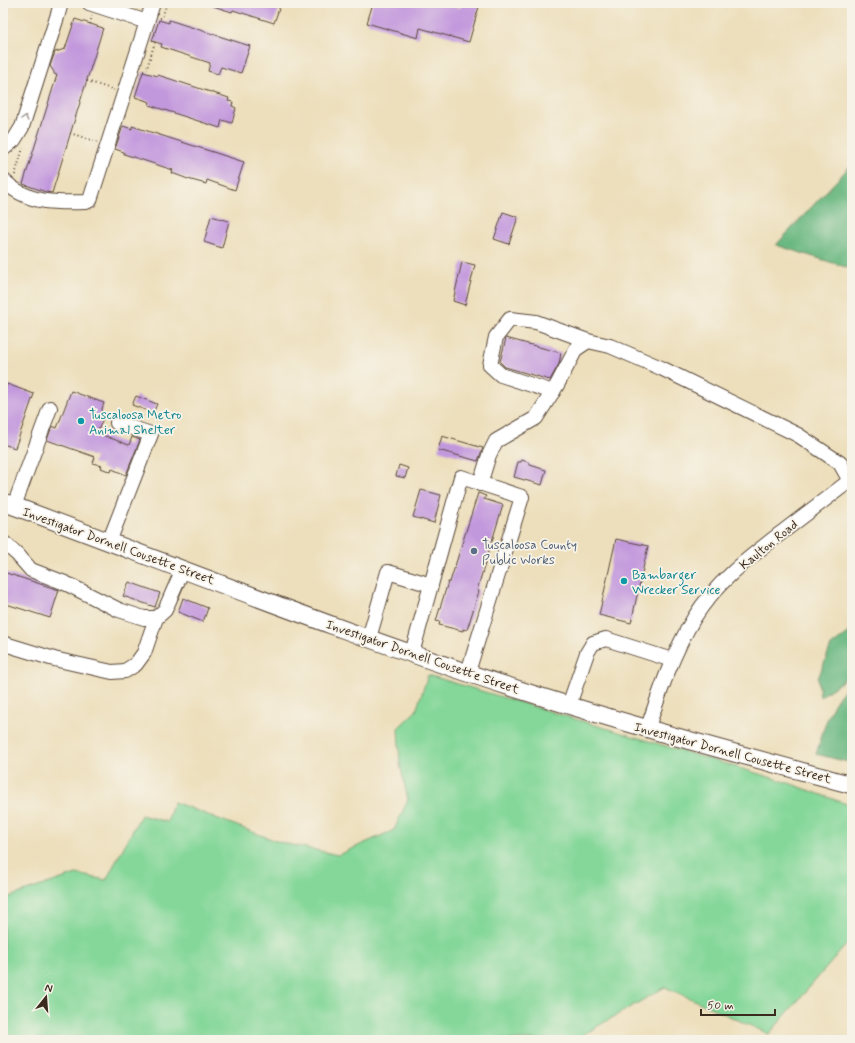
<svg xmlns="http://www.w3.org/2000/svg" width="855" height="1043" font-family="Mynerve,sans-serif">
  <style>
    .green { fill: #84d799; stroke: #60805c }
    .forest { fill: #6bb881; stroke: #537150 }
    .building { fill: #c298dd }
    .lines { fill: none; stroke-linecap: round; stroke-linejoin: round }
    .minor-casing { stroke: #564536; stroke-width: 16 }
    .major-casing { stroke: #564536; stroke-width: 19 }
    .path { stroke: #564536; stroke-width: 2; stroke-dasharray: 1 3; stroke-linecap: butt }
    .minor { stroke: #fff; stroke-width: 14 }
    .major { stroke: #fff; stroke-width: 17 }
    .oneway { stroke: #a79f9a }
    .culture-dot { fill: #0f9aa8; stroke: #f7f3e8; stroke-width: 1.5 }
    .service-dot { fill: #5c6f8a; stroke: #f7f3e8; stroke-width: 1.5 }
    .labels { text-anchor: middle; stroke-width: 3.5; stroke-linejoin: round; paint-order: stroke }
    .culture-label { font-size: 13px; fill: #0d838f; stroke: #f7f3e8; text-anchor: start }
    .service-label { font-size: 13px; fill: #4e5e75; stroke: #f7f3e8; text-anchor: start }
    .street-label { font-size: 13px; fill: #3b2a1e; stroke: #f7f3e8 }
  </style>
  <rect width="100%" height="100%" fill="#f7f3e8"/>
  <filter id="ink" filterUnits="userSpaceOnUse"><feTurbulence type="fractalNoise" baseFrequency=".025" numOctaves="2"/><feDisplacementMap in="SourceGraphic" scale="8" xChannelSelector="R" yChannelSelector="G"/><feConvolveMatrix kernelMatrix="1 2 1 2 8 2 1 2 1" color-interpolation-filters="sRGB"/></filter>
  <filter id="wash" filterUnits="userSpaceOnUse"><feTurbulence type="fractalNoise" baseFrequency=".012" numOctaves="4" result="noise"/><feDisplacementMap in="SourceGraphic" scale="16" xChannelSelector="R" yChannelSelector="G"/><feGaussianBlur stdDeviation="0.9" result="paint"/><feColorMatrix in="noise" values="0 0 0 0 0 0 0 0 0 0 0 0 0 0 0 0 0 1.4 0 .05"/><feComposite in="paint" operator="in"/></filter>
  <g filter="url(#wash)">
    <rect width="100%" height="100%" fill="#eddfbc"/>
    <!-- green -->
    <polygon class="green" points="428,675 786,782 852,806 852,938 769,1034 665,987 574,1040 3,1040 3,899 76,874 106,880 141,815 167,822 174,802 279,842 338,855 394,830 408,800 400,764 398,728 416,711"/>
    <!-- forest -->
    <g class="forest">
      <polygon points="852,164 852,269 776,245"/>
      <polygon points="852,630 852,674 820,697 818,678 831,646"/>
      <path d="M 852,684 L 852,763 L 816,754 C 824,730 830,698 852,684 Z"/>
    </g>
    <g id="blocks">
      <!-- building -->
      <g class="building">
        <polygon points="210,3 281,3 274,23 233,10 232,12 210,5"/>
        <polygon points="373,3 442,3 460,8 462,3 480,3 469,42 420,28 418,38 367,23"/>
        <polygon points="75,19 103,28 52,193 46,192 23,184 57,75 54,74 54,72 50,66 55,52 65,49"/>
        <polygon points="159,20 169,23 169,20 250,46 241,73 221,67 218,74 208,71 210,63 161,47 162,44 152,41"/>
        <polygon points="143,72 158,76 158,75 229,98 228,101 233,102 232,106 236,108 232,123 222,120 220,128 149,105 150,102 135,97"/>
        <polygon points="123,126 132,129 132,126 244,162 235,190 207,180 206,184 188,179 172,173 173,170 124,154 124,152 115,149"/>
        <polygon points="503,212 518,217 509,244 494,239"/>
        <polygon points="211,216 229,221 222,248 204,242"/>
        <polygon points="462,262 475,265 465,305 453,301"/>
        <polygon points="506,338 561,353 559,364 550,380 505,367 500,362"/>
        <polygon points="7,384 34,394 15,448 3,444 3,396"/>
        <polygon points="71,391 104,403 100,415 104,416 97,433 129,445 132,437 140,440 126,475 112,469 111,472 101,468 102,466 93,463 95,457 47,440 52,426 57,428"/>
        <polygon points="136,396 157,404 153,413 132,405"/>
        <polygon points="442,436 483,448 478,461 438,450"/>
        <polygon points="522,460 530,463 530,465 546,470 542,485 514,477 518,462 521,462"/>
        <polygon points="399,465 408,468 405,478 396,476"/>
        <polygon points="421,490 441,495 434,523 413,517"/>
        <polygon points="478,493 486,496 484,499 503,505 477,590 479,591 467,630 463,629 463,631 439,625 440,622 436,621 448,582 450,582"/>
        <polygon points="616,539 648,546 631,623 599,615"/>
        <polygon points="3,572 59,590 50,618 3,603"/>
        <polygon points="129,582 160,593 155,607 123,596"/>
        <polygon points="183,598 208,608 203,622 178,612"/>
      </g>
    </g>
  </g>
  <g filter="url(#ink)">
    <use href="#blocks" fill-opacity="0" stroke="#564536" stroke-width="1"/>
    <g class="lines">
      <!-- minor casing -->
      <g class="minor-casing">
        <g id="minor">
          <polyline points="89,3 147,22"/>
          <polyline points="3,149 14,140 22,127 58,14 61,3"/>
          <path d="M 3,180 C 27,204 55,203 86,202 L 90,200 L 153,3"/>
          <polyline points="553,392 501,375 490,365 496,337 510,319 536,322 588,341 610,346 661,368 798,435 840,463 850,481"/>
          <polyline points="480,484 489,455 496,441 536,418 557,385 576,349 588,341"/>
          <polyline points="14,506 50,408"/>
          <polyline points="3,542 17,554 31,570 65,583 119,610 144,618 156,618 165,610 183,569"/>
          <polyline points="109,542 151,434 117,423"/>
          <polyline points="431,585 461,477 522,497 468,672"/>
          <polyline points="369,638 388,572 431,585 412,653"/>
          <polyline points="5,644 54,659 112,672 125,671 136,664 144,653 156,618"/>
          <polyline points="569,705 587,653 593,643 606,639 672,660"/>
          <path d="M 647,730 C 660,691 673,653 694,618 C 716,582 751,556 785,530 C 807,513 830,496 852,479"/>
        </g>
      </g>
      <!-- major casing -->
      <g class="major-casing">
        <path id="major" d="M 3,502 C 176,566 348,635 523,691 C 632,726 742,755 852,785"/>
      </g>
      <!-- path -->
      <g class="path">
        <polyline points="160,18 162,18 167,3"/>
        <polyline points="90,24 92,16"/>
        <polyline points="143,71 146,71 155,42"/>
        <polyline points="87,81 114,90"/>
        <polyline points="70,133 97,142"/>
        <polyline points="15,175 23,148"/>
      </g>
      <!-- minor -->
      <use href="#minor" class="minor"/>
      <!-- major -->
      <use href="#major" class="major"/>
    </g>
    <!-- one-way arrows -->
    <defs><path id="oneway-chevron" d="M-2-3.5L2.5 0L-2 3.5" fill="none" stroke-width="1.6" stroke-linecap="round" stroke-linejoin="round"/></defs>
    <use class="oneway" href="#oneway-chevron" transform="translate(25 118) rotate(-72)"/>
  </g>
  <!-- markers -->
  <g class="culture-dot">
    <circle cx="81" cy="421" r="4"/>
    <circle cx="624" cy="581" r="4"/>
  </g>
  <circle class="service-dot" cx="474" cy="551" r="4"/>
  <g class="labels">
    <!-- culture labels -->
    <g class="culture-label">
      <text x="89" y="419">Tuscaloosa Metro<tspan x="89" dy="15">Animal Shelter</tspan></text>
      <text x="632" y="579">Bambarger<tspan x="632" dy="15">Wrecker Service</tspan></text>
    </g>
    <!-- service labels -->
    <g class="service-label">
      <text x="482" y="549">Tuscaloosa County<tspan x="482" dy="15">Public Works</tspan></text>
    </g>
    <!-- street labels -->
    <g class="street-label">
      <text transform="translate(768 544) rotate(-39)" y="5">Kaulton Road</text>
      <text transform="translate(119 545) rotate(20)" y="5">Investigator Dornell Cousette Street</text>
      <text transform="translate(423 656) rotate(19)" y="5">Investigator Dornell Cousette Street</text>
      <text transform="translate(733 752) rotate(15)" y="5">Investigator Dornell Cousette Street</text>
    </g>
  </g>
  <!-- margin -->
  <rect width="855" height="1043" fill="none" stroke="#f7f3e8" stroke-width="16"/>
  <!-- north arrow -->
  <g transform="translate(46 997) rotate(17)" stroke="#f7f3e8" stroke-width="3" paint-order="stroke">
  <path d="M0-3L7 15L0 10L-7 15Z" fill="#3b2a1e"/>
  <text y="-6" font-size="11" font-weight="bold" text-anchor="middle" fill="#3b2a1e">N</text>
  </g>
  <!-- scale -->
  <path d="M701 1009v6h74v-6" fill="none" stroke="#3b2a1e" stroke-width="2"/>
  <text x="707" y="1009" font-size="12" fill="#3b2a1e" stroke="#f7f3e8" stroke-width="3" paint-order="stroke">50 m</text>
</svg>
